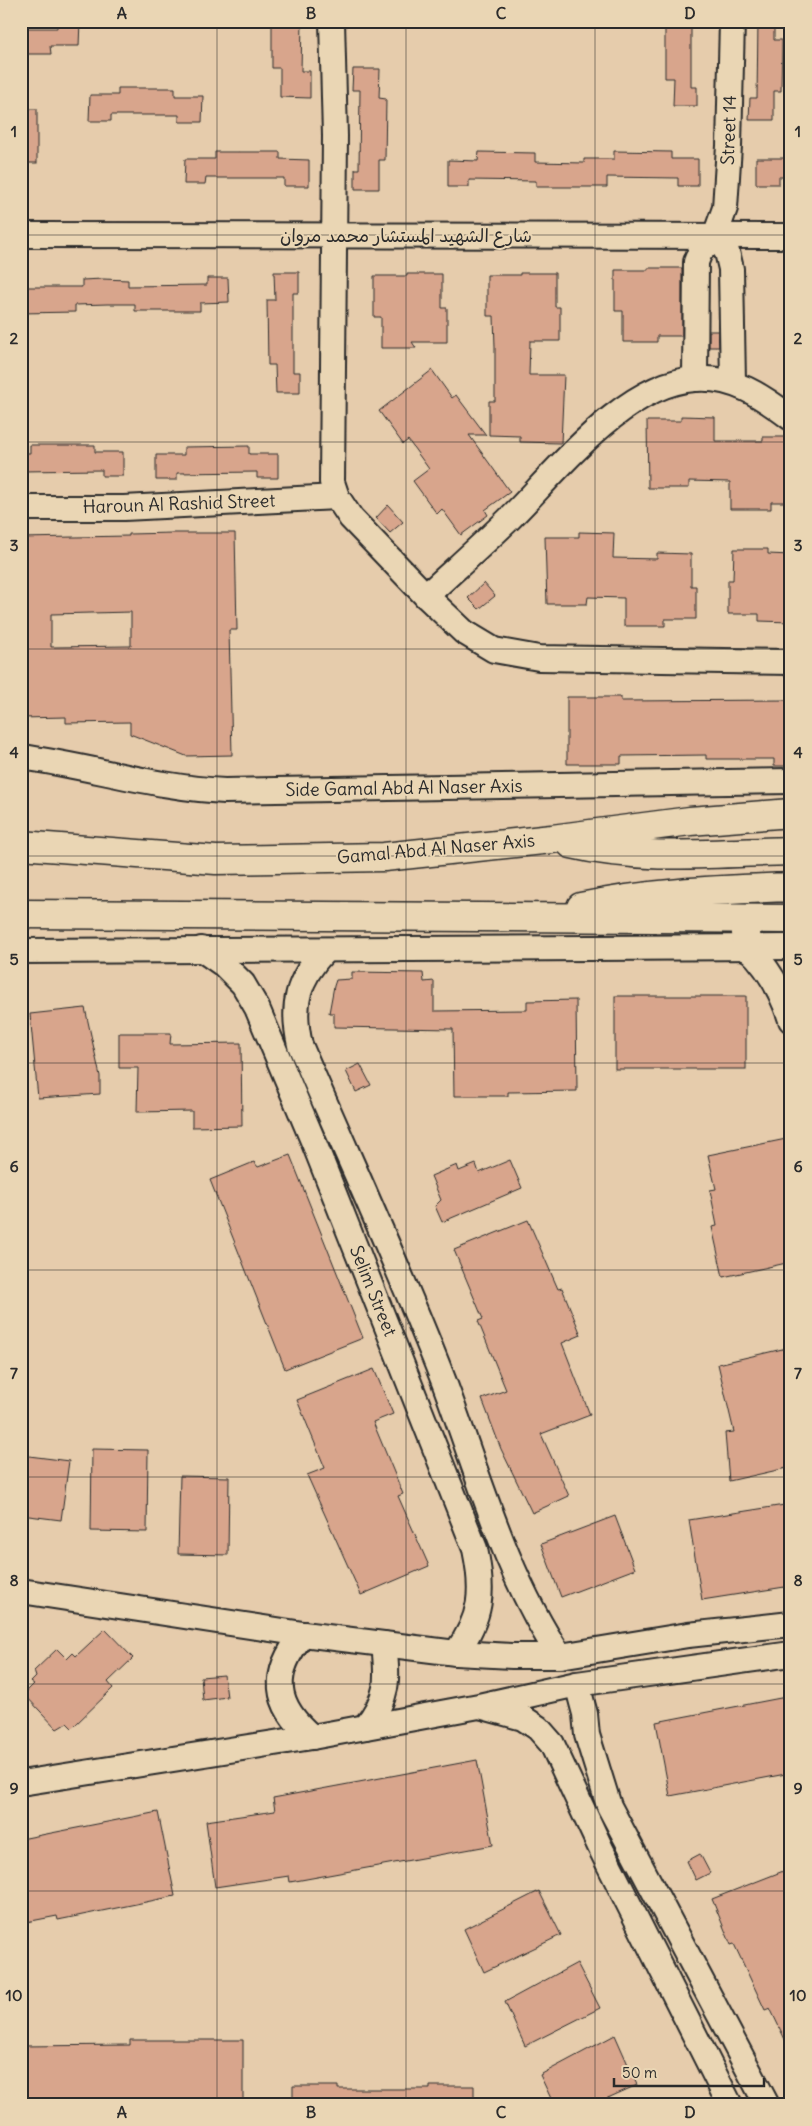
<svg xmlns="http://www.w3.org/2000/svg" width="812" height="2126" font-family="Delius,'Playpen Sans Arabic',sans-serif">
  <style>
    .building { fill: #d8a58c; stroke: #2b2b2b; fill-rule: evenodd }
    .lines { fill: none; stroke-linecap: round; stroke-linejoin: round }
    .minor-casing { stroke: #2b2b2b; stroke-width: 28 }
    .major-casing { stroke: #2b2b2b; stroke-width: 31 }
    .minor { stroke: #ead6b4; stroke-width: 24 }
    .major { stroke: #ead6b4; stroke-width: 28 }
    .grid { fill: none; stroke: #2b2b2b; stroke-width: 1; stroke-opacity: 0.55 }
    .labels { text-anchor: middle; stroke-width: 4; stroke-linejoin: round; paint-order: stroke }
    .street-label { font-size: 18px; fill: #2b2b2b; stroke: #ead6b4 }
    .neatline { fill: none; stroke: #2b2b2b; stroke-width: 2 }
    .grid-label { font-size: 16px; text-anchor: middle; font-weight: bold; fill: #2b2b2b }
  </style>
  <rect width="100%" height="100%" fill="#e6ccac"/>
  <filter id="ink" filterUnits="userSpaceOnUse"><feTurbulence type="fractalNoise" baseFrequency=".02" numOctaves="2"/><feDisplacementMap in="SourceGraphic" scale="10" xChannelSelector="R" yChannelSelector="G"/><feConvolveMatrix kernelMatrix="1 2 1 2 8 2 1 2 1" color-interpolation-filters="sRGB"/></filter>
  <g filter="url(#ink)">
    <!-- building -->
    <g class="building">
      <polygon points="57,21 80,21 79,46 50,46 51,54 21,54 21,28 57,28"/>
      <polygon points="272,21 302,21 301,71 310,71 310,98 280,97 280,68 272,68"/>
      <polygon points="758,21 774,21 774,40 782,40 781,91 774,91 774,120 749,120 750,98 757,98"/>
      <polygon points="674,25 691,26 691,87 697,87 697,106 673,106 674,78 665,78 665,26"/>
      <polygon points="353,69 380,69 379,98 386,99 385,160 379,160 379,189 355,189 355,169 359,169 360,90 352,90"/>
      <polygon points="118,88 175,88 175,96 203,96 202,122 179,122 179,115 111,115 111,121 89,121 90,95 118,95"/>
      <rect x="21" y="109" width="16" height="54"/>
      <polygon points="614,151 671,152 671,159 698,159 698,186 678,186 678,178 607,177 607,187 536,187 536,181 469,180 469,187 448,187 448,160 478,161 479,152 535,153 535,162 584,163 584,159 614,159"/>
      <polygon points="215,152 280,152 280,159 309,160 309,186 284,186 284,178 206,178 205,184 184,184 185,159 215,159"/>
      <polygon points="756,158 791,158 791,177 779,177 779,184 756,184"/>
      <polygon points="648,268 682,268 682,336 657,336 657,342 623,342 623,311 615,311 615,270 648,270"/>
      <polygon points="274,272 299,272 299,293 293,293 293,372 300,372 300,393 276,393 275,365 268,365 267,300 275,300"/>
      <polygon points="520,273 555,273 555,307 560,307 560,341 530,341 529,375 564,375 561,443 520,442 520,436 489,435 489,401 495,401 495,347 494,316 487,316 487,275 520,275"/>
      <polygon points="407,274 442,274 442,308 447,308 447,342 412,342 416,348 381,348 381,317 374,317 374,276 407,276"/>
      <polygon points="207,278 228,278 229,302 200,303 200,311 135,311 135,304 107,304 75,305 75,312 21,313 21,287 82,287 82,280 103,279 128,280 128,286 207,285"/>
      <polygon points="709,331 718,331 719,347 709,347"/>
      <polygon points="432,370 452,398 456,395 486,435 469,435 510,492 485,510 488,515 461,535 442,509 437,514 413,481 429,469 408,440 403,444 379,411"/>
      <polygon points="681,416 715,417 715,441 763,441 763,437 791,437 791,502 771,502 771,509 730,509 730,482 689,481 689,488 648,488 647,421 681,421"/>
      <polygon points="30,445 95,445 95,452 123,452 123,476 102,476 102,470 21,471 21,453 30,453"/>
      <polygon points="249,446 249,454 278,454 278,478 257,478 257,472 177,473 177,480 156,480 156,455 184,455 184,447"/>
      <polygon points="388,505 403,522 390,533 376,518"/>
      <polygon points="579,532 614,533 613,558 657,559 657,553 691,554 691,586 696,586 696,619 665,619 665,626 624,626 624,598 588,597 587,604 547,604 545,537 579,537"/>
      <path d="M 173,533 L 235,533 L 237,630 L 229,630 L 232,755 L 186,756 L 130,734 L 130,722 L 66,723 L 66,717 L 21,718 L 21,538 L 129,536 L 129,534 ZM 131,612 L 131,646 L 51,647 L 51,614 Z"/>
      <polygon points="734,549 768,549 768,554 791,555 791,622 759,621 759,614 728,614 728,580 733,580"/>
      <polygon points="484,583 495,596 479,609 468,598"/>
      <polygon points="567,697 621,697 621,701 791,700 791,766 774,766 774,759 706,759 706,755 621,756 621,764 567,764"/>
      <polygon points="352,972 423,973 424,982 434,981 434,1011 527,1010 527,1001 576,1000 577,1091 508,1092 508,1096 454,1096 453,1029 334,1027 334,1013 329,1013 334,986 336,980 352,979"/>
      <rect x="615" y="996" width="131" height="73"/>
      <polygon points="85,1008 100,1076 100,1094 38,1098 30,1014"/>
      <polygon points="119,1033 171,1033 170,1044 241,1043 242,1126 192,1127 192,1111 137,1112 138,1068 119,1068"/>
      <polygon points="360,1064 371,1085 356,1092 346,1071"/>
      <polygon points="791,1138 791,1262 723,1277 712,1227 717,1226 710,1190 716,1189 708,1155"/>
      <polygon points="290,1155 363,1338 285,1369 210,1180 254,1162 258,1167"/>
      <polygon points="510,1160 522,1188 442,1222 435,1206 441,1200 431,1176 457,1165 459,1171 476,1164 479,1173"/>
      <polygon points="528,1220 558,1289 562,1288 581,1335 562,1343 590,1415 541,1434 569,1496 532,1513 501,1449 482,1399 506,1390 478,1321 483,1319 454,1250"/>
      <polygon points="791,1347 791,1467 729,1481 725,1433 734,1432 718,1364"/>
      <polygon points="374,1369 393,1414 373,1422 403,1494 398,1496 429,1566 361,1595 307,1475 325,1468 297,1400"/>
      <polygon points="92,1449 148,1450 147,1532 91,1531"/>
      <polygon points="21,1455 69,1461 61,1520 21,1515"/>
      <polygon points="180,1476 229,1477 228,1555 178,1554"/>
      <polygon points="791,1504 791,1586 702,1600 689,1520"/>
      <polygon points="615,1516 635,1569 561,1597 541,1544"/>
      <polygon points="105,1629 133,1658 108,1682 113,1688 72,1728 67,1723 57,1729 24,1694 34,1684 31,1682 36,1677 34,1671 57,1649 67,1659 73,1653 76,1656"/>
      <polygon points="224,1675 227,1697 203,1700 201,1677"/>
      <polygon points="791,1696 791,1773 670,1796 656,1722"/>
      <polygon points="477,1760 493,1845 290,1882 289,1876 215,1887 206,1821 275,1811 273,1798"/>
      <polygon points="158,1812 175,1896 58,1920 57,1916 21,1923 21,1839"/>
      <polygon points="700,1854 710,1873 696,1880 687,1861"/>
      <polygon points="791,1868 791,2052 770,2008 765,2010 734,1944 731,1945 712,1899"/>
      <polygon points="539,1891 561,1935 484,1972 464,1929"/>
      <polygon points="577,1963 600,2008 525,2046 505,2002"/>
      <polygon points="615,2035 637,2085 592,2105 554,2105 540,2075"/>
      <polygon points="130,2040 243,2040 243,2105 21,2105 21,2046 130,2045"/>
      <polygon points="293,2086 338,2086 338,2089 430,2089 430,2086 474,2086 474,2105 293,2105"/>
    </g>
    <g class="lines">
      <!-- minor casing -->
      <g class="minor-casing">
        <g id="minor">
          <polyline points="332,21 335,136 332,482 337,497 351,518 426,596 464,632 494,650 539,658 791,662"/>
          <polyline points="21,235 791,236"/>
          <polyline points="715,236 727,252 731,269 733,383"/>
          <polyline points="695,379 696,262 700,252 715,236 725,208 729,146 732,21"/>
          <polyline points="21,508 124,508 337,497"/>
          <path d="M 426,596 C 453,571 481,546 507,521 C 555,474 624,383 695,379 C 733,376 762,396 791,418"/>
          <path d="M 21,757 C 90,766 156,788 225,791 L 791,781"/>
          <path d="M 747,947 C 769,967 782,992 791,1020"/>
          <path d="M 201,949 L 224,965 L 243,984 L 257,1008 L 314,1143 L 475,1549 C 484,1592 482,1617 456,1653"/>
          <path d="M 325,950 C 297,980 291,1005 300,1045 C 348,1157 400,1268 444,1382 C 478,1473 506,1576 560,1656"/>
          <polyline points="21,951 791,947"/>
          <polyline points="21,1591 303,1634 456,1653 512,1656 560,1656 688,1635 791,1624"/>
          <path d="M 303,1634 C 271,1673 273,1704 312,1737"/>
          <polyline points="577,1684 585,1714 587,1735 609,1806 767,2105"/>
          <polyline points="483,1707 523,1718 538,1728 552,1744 602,1851 730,2105"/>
          <path d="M 365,1727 C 389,1698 388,1680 384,1644"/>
          <polyline points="21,1783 312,1737 479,1706 577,1684 791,1654"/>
        </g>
      </g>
      <!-- major casing -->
      <g class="major-casing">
        <g id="major">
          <path d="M 571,844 C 642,861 718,853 791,851"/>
          <polyline points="21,845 216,860 384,857 552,839 690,821 791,813"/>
          <path d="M 581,907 C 650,892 720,890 791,887"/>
          <polyline points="21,914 791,919"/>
          <polyline points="745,919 747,947"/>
        </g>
      </g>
      <!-- minor -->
      <use href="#minor" class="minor"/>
      <!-- major -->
      <use href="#major" class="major"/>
    </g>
  </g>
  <!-- grid -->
  <path class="grid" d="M 217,21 L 217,2105M 406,21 L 406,2105M 595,21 L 595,2105M 21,235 L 791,235M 21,442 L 791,442M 21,649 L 791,649M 21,856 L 791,856M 21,1063 L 791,1063M 21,1270 L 791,1270M 21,1477 L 791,1477M 21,1684 L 791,1684M 21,1891 L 791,1891"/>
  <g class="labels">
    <!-- street labels -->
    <g class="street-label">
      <text transform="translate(729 130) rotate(-88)" y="6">Street 14</text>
      <text x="406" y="242">شارع الشهيد المستشار محمد مروان</text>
      <text transform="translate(179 504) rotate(-2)" y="6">Haroun Al Rashid Street</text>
      <text transform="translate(404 788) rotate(-1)" y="6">Side Gamal Abd Al Naser Axis</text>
      <text transform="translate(436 849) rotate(-5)" y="6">Gamal Abd Al Naser Axis</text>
      <text transform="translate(373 1291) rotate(68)" y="6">Selim Street</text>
    </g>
  </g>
  <!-- margin -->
  <rect width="812" height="2126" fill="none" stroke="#ead6b4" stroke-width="55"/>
  <!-- scale -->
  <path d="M614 2078v8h150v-8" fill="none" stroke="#2b2b2b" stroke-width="2.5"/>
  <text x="622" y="2078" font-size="15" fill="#2b2b2b" stroke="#ead6b4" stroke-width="4" paint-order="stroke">50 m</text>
  <rect x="28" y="28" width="756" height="2070" class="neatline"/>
  <g class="grid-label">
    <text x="122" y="19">A</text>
    <text x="311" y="19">B</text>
    <text x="501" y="19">C</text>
    <text x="690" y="19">D</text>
    <text x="14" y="137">1</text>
    <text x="798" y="137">1</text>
    <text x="14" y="344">2</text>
    <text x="798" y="344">2</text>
    <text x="14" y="551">3</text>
    <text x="798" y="551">3</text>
    <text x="14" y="758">4</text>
    <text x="798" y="758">4</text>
    <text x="14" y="965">5</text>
    <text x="798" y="965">5</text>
    <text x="14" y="1172">6</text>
    <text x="798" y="1172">6</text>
    <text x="14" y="1379">7</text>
    <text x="798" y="1379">7</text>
    <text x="14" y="1586">8</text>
    <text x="798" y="1586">8</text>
    <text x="14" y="1794">9</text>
    <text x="798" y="1794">9</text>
    <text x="14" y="2001">10</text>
    <text x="798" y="2001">10</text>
    <text x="122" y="2118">A</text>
    <text x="311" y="2118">B</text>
    <text x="501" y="2118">C</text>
    <text x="690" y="2118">D</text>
  </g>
</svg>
